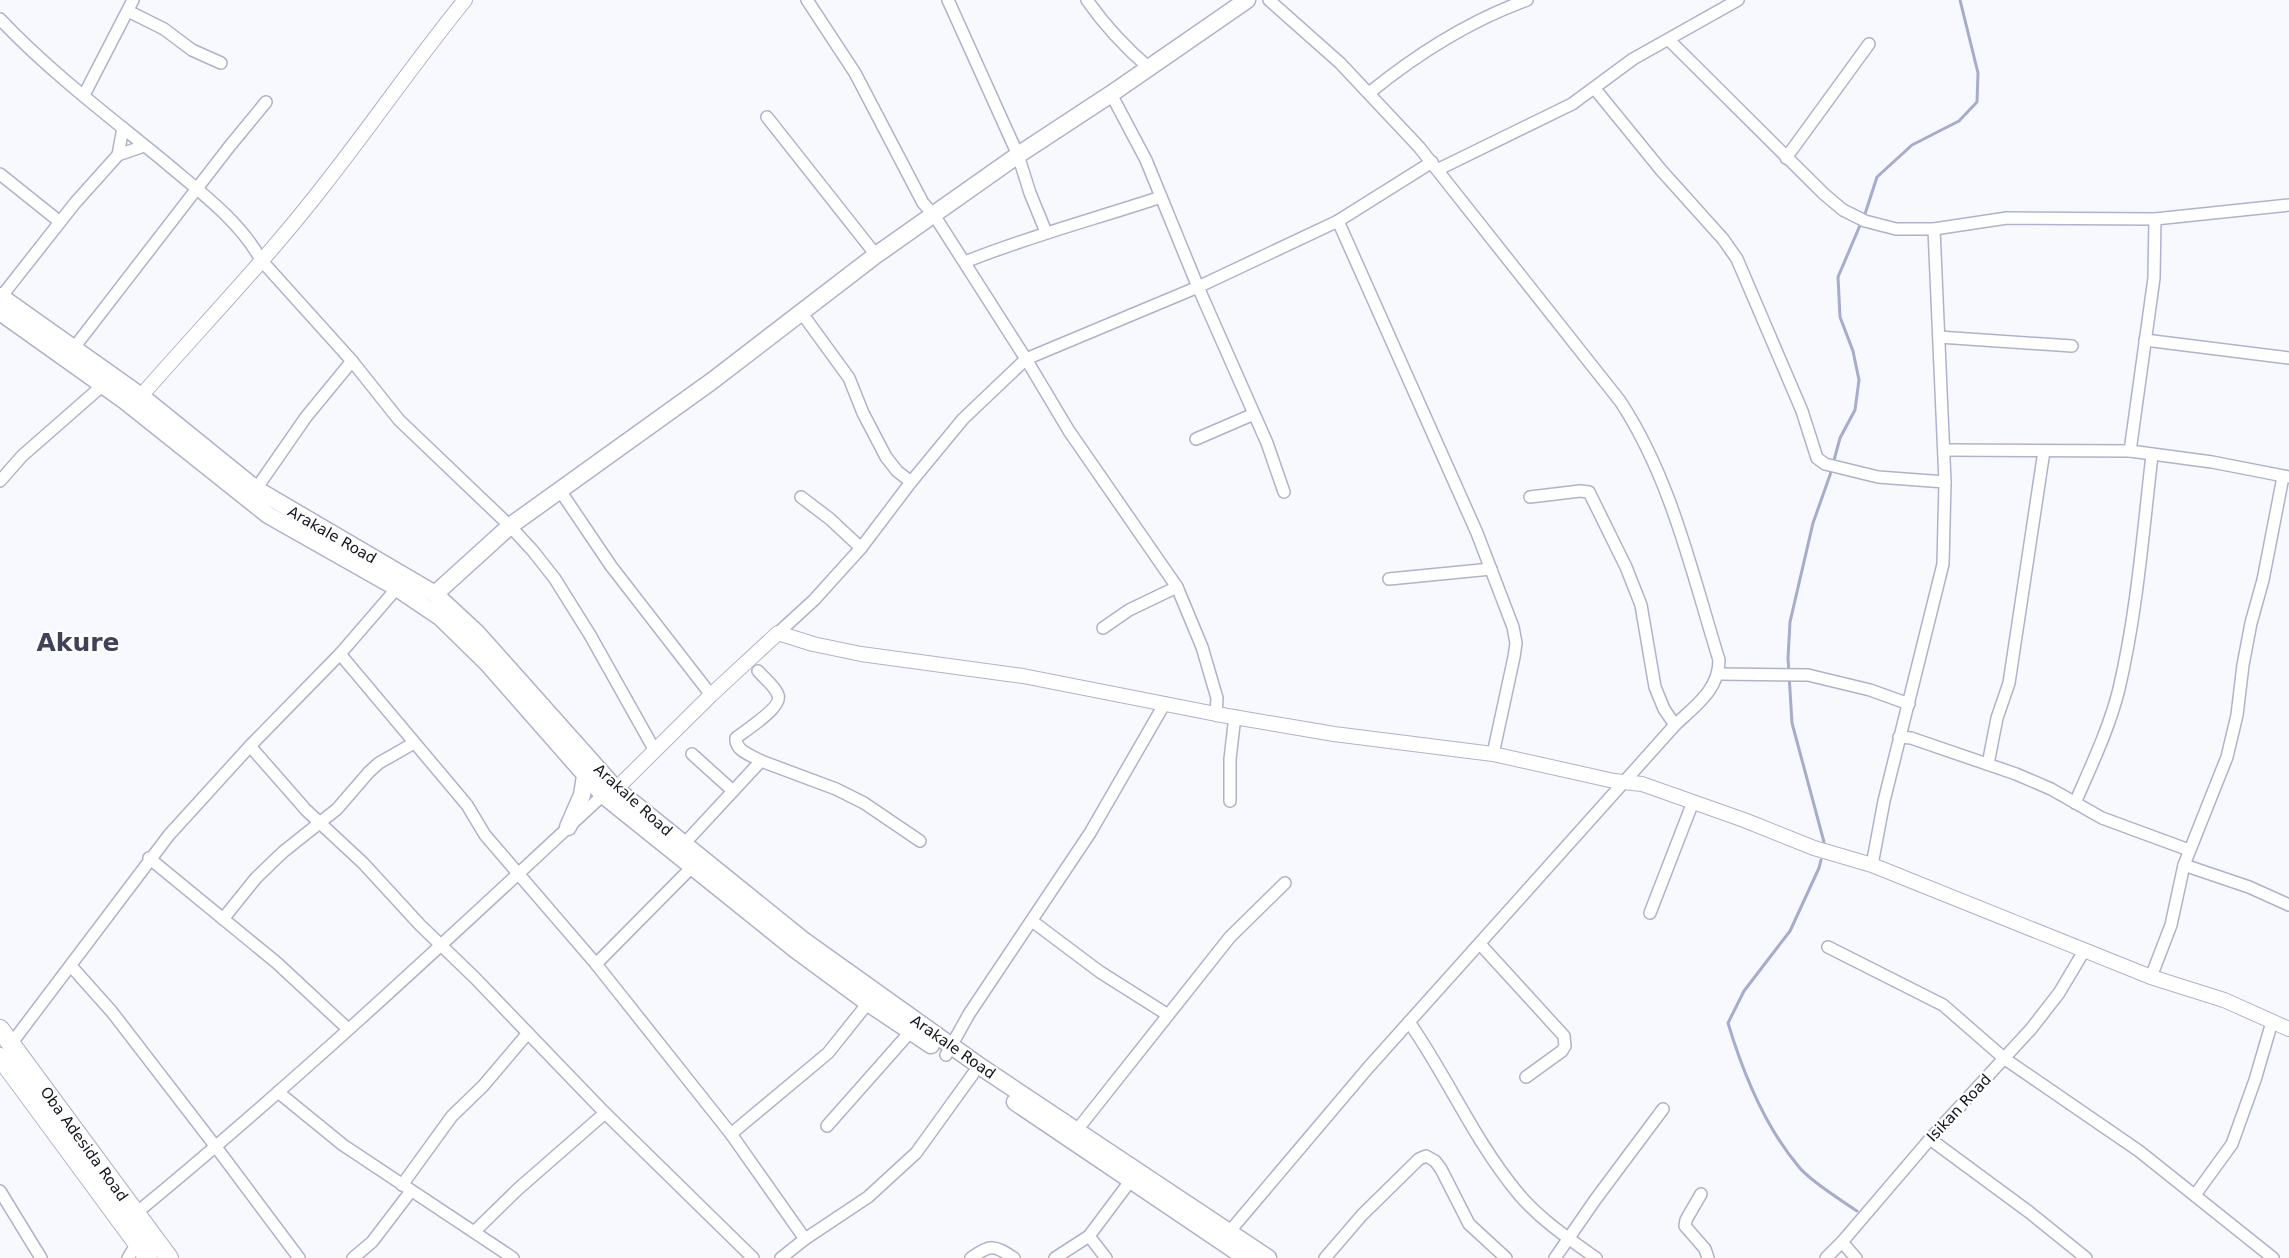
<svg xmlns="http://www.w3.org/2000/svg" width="2289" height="1258" font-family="'DejaVu Sans',sans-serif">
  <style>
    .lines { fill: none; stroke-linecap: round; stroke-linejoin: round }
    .stream { stroke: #a7abcc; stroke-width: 3 }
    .minor-casing { stroke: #afb2cc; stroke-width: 14 }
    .tertiary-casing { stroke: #afb2cc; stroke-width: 16 }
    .secondary-casing { stroke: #afb2cc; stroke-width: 19 }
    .primary-casing { stroke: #afb2cc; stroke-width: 20 }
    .minor { stroke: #fff; stroke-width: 11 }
    .tertiary { stroke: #fff; stroke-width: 14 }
    .secondary { stroke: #fff; stroke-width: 16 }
    .primary { stroke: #fff; stroke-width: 18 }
    .labels { text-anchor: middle; stroke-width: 4.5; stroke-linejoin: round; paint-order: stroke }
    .street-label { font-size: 15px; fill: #14151f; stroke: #fff }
    .town-label { font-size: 25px; font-weight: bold; fill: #404257; stroke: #fff }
  </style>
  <rect width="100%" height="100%" fill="#f8f9fe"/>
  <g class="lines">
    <!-- stream -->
    <g class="stream">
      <polyline points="1864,217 1877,177 1912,145 1959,121 1977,102 1978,73 1960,0"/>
      <polyline points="1824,842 1792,723 1788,658 1790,622 1813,523 1830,475 1840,438 1855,410 1859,380 1853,351 1840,317 1838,277 1861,223"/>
      <path d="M 1821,860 L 1819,868 L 1790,931 L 1744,991 L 1728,1023 C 1743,1073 1765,1127 1799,1167 C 1810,1181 1841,1200 1857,1211"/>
    </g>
    <!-- minor casing -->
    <g class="minor-casing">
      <g id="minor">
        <polyline points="807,0 855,73 923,203 934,215 1026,359 1198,287 1338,221 1432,162"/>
        <polyline points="948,0 1018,155 1030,193 1046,232"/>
        <path d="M 1087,0 C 1105,26 1125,47 1149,68"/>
        <polyline points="128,11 164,29 192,50 221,63"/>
        <path d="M 0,19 C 50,72 110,117 166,163 C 199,191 240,221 261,260 L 352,361 L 399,420 L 510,526 L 533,551 L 555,579 L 590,635 L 654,749"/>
        <polyline points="1669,40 1824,194 1843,210 1865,221 1896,229 1934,229 2007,218 2155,219 2289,205"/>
        <polyline points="1595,89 1661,170 1723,239 1737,259 1802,411 1817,458 1825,464 1878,477 1945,482"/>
        <path d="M 1369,93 C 1417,54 1469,21 1527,0"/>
        <polyline points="1111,94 1146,160 1198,287 1267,443 1284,492"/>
        <polyline points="84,95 133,0"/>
        <polyline points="767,117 876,255"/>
        <polyline points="118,155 123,128"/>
        <polyline points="1786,158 1869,44"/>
        <polyline points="1439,169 1572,104 1633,59 1738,0"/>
        <polyline points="0,174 60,222"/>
        <polyline points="1338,221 1477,533 1513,627 1516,643 1514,657 1493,754"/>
        <path d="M 965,262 C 1029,236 1095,219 1161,197"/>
        <polyline points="1,297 75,203 118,155 144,146"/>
        <polyline points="801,312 849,378 863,413 886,457 897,471 911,482"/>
        <polyline points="1939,337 2072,346"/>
        <polyline points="2145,340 2289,358"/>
        <polyline points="73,349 229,147 266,102"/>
        <polyline points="1196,439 1254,414"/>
        <polyline points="1944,450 2130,451 2212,462 2289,477"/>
        <polyline points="2130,451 2154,278 2155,219"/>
        <polyline points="0,481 22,456 103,385"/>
        <polyline points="256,489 306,417 352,361"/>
        <polyline points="559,489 611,566 711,695"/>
        <polyline points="801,497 830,519 861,548"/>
        <polyline points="1530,497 1580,491 1589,492 1626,567 1641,605 1655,687 1664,709 1675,725"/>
        <polyline points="1389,579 1491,569"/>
        <polyline points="1103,628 1129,610 1177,587"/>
        <polyline points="778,633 814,600 861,548 911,482 963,419 1026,359 1069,431 1177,587 1202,647 1217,698 1216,714"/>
        <polyline points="340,654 467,805 485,835 596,964 691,868"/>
        <path d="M 758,671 C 764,678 775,686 778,695 C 783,707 746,730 736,738 C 735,751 751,755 761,761"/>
        <polyline points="1719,674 1808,675 1870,690 1909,704"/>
        <polyline points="1899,737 1911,738 2016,774 2051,789 2102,818 2189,850"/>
        <polyline points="250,746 306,810 363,863 420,925 474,977 605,1113 753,1258"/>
        <polyline points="692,754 733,791"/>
        <polyline points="1988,764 1997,718 2009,683 2044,451"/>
        <polyline points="1230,801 1230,759 1235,716"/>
        <path d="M 2075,803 C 2091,766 2109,729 2119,689 C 2137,612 2143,533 2152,455"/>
        <polyline points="683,845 761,761 836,789 864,803 920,841"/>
        <polyline points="149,858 277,963 348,1029"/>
        <polyline points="1872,865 1884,801 1943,564 1945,482 1934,229"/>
        <polyline points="2184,865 2249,887 2289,905"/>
        <polyline points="1650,913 1693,802"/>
        <polyline points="223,919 256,878 283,852 337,809 369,772 379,763 414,743"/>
        <polyline points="1032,921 1100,972 1168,1015"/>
        <polyline points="1480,944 1564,1036 1565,1046 1562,1051 1526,1077"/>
        <polyline points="1828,947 1943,1005 2005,1059 2139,1151 2273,1258"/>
        <polyline points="596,964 731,1134 805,1239 868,1197 916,1153 973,1074"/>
        <polyline points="71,966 112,1012 216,1147 299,1258"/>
        <polyline points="2151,977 2171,925 2184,865 2227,757 2237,715 2243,665 2251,623 2263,580 2283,477"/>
        <path d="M 1409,1022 C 1448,1078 1474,1140 1517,1192 C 1538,1218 1569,1239 1596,1258"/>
        <polyline points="11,1044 169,835 250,746 340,654 397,588"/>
        <polyline points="946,1055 969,1014 1090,833 1165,703"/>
        <polyline points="278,1092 343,1145 513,1258"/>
        <polyline points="827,1126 911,1031"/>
        <polyline points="1077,1130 1230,937 1285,883"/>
        <polyline points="731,1134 828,1053 868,1003"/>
        <polyline points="1930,1139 2029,1212 2086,1258"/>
        <polyline points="402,1185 452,1116 483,1086 528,1033"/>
        <polyline points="0,1191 41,1258"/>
        <polyline points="1701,1194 1686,1220 1685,1226 1705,1249 1708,1258"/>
        <polyline points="2195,1195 2232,1144 2255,1080 2272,1022"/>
        <path d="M 135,1214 C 297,1081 450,937 603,795"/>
        <path d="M 1230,1231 L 1367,1069 L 1675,725 C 1695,706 1719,690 1719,660 C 1692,573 1671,478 1620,401 L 1419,147 L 1340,63 L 1269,0"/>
        <polyline points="474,1232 518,1189 605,1113"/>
        <polyline points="1089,1236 1106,1258"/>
        <polyline points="1842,1242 1856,1258"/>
        <polyline points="128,1258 137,1243"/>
        <polyline points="353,1258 372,1242 411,1191"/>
        <polyline points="781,1258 805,1239"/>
        <path d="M 971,1258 C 991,1244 994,1245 1014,1258"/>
        <polyline points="1055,1258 1089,1236 1131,1180"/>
        <polyline points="1325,1258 1362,1215 1419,1159 1426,1156 1435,1161 1441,1169 1469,1224 1506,1258"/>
        <polyline points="1555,1258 1595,1200 1663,1109"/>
        <polyline points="1826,1258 1842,1242 1930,1139 2031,1029 2059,993 2084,951"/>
      </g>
    </g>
    <!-- tertiary casing -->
    <g class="tertiary-casing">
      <g id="tertiary">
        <path d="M 141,396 C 202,326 268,258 325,184 C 373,123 416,60 465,0"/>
        <polyline points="616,789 711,695 778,633 813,644 861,654 1023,676 1216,714 1334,734 1493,754 1614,781 1642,784 1744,820 1814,848 1872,865 2151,977 2224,1000 2289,1029"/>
      </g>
    </g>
    <!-- secondary casing -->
    <g class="secondary-casing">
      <g id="secondary">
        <polyline points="0,296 141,396 256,489 435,594 477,633 616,789 803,940 981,1067 1268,1258"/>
        <polyline points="0,312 125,401 268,515 397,588 440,617 487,663 603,795 796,950 868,1003 931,1045"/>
        <polyline points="435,594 510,526 712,381 876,255 1018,155 1111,94 1247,0"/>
        <polyline points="568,827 582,795 585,776"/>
        <polyline points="1015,1102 1246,1258"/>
      </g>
    </g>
    <!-- primary casing -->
    <g class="primary-casing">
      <g id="primary">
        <polyline points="0,1029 169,1258"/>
        <polyline points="0,1057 148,1258"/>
      </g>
    </g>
    <!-- minor -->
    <use href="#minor" class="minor"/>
    <!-- tertiary -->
    <use href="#tertiary" class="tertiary"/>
    <!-- secondary -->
    <use href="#secondary" class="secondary"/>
    <!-- primary -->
    <use href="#primary" class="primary"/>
  </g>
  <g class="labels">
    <!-- street labels -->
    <g class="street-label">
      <text transform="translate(332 535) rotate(30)" y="5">Arakale Road</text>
      <text transform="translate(633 800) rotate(42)" y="5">Arakale Road</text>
      <text transform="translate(953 1047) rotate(35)" y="5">Arakale Road</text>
      <text transform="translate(1959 1108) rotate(-47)" y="5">Isikan Road</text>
      <text transform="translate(84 1144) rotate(54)" y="5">Oba Adesida Road</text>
    </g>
    <!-- town labels -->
    <g class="town-label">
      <text x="78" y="651">Akure</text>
    </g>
  </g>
</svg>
